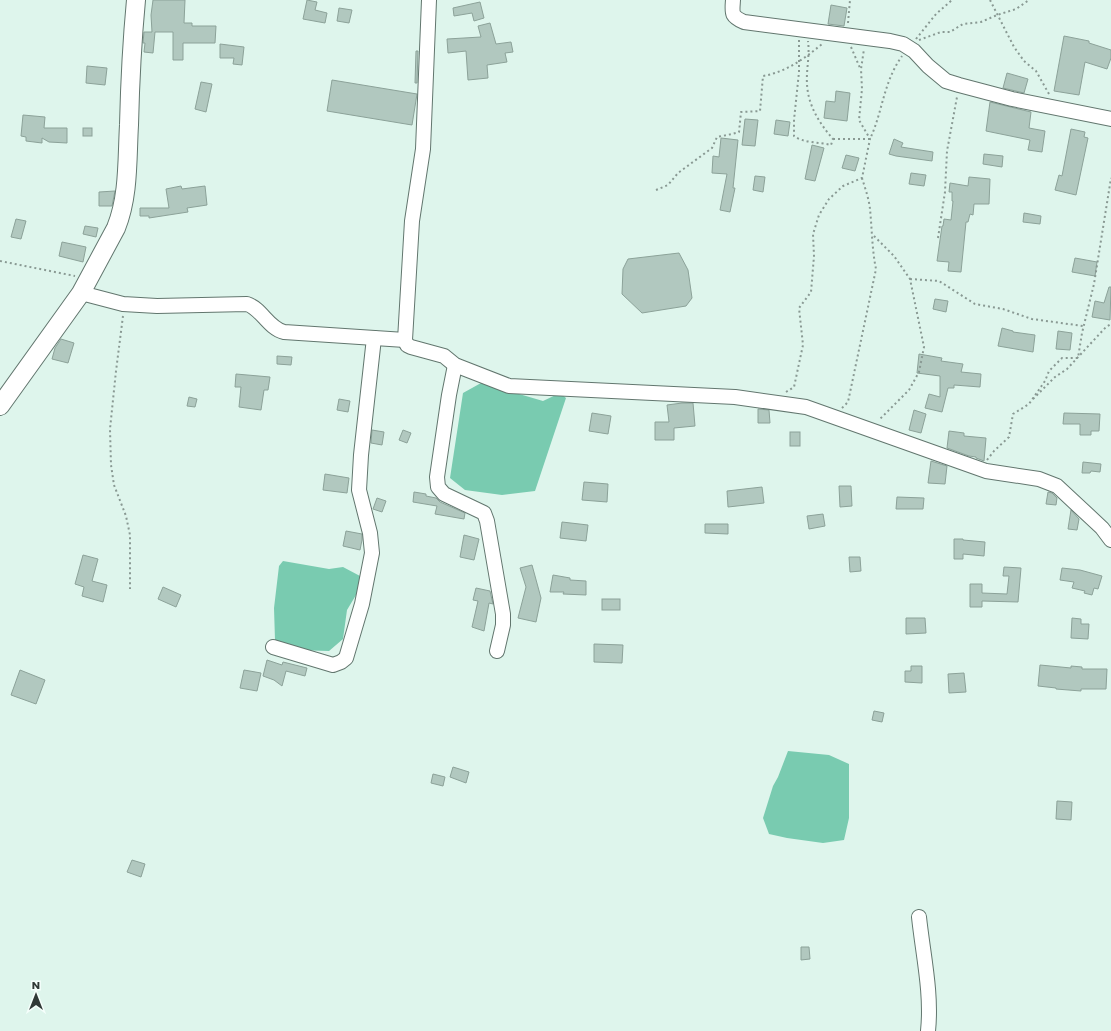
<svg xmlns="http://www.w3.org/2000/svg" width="1111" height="1031" font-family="Poppins,sans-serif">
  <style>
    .water { fill: #79cbb0 }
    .building { fill: #b1c8bf; stroke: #8ca299 }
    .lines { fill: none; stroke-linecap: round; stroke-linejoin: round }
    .minor-casing { stroke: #62766e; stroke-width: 16 }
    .major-casing { stroke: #62766e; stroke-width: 20 }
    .path { stroke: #899993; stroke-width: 2; stroke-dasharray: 2 3; stroke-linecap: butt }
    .minor { stroke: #fff; stroke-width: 14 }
    .major { stroke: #fff; stroke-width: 18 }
  </style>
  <rect width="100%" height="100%" fill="#def5ec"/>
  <!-- water -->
  <g class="water">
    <polygon points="481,383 543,401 560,393 566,398 535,491 502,495 465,490 450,478 463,393"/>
    <polygon points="283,561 329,569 343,567 360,576 362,585 347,610 343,639 329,651 293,650 275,640 274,608 279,566"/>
    <polygon points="788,751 829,755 849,764 849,818 844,840 823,843 787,838 769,834 763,818 773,786 778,777"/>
  </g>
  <!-- building -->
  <g class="building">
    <polygon points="153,0 185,0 184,23 192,23 192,26 216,26 215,43 183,43 183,60 173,60 173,32 155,32 153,53 144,52 145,43 143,43 144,32 152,32 151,15"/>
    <polygon points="307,0 317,2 315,10 327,13 325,23 303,19"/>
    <polygon points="480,2 484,18 474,21 472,13 454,16 453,8"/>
    <polygon points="831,5 847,8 844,26 828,24"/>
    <polygon points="339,8 352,10 349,23 337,21"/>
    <polygon points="490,23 496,44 511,42 513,52 505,53 507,62 487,65 488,78 468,80 466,51 448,53 447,39 481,37 478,26"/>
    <polygon points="1064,36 1089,41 1089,43 1111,50 1111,58 1107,69 1085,62 1079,95 1054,91"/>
    <polygon points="220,44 244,47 242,65 233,64 234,58 220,58"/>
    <polygon points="416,51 418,51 417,83 415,83"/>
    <polygon points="87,66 107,68 105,85 86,83"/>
    <polygon points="1007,73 1028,79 1024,93 1003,88"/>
    <polygon points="332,80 417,94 412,125 327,111"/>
    <polygon points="201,82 212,84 206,112 195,109"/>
    <polygon points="836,91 850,93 847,121 824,118 826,101 835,102"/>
    <polygon points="990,102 1031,112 1029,128 1045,131 1042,152 1028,150 1030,140 986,131"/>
    <polygon points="23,115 45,117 44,128 67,128 67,143 49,142 42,138 42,143 26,141 26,137 21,136"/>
    <polygon points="745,119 758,120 755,146 742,145"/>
    <polygon points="776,120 790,122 788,136 774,134"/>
    <rect x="83" y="128" width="9" height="8"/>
    <polygon points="1071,129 1085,132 1084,137 1088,138 1076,195 1055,190 1059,175 1062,176"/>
    <polygon points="721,138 738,140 733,188 735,188 730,212 720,210 727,174 712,173 713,156 719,157"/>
    <polygon points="894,139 903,143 901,147 933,152 932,161 896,156 889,154"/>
    <polygon points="812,145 824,148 815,181 805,179"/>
    <polygon points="984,154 1003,156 1002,167 983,164"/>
    <polygon points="846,155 859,158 855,171 842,168"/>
    <polygon points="911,173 926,175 924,186 909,184"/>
    <polygon points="755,176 765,177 763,192 753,190"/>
    <polygon points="969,177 990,179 989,204 974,204 973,215 970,214 968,222 966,222 961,272 948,271 949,262 937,261 942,226 943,226 944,219 951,220 953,201 952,201 952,192 949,192 950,183 968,186"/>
    <polygon points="181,186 182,189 205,186 207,205 187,208 188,212 149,218 149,216 140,216 140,208 169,208 166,189"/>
    <polygon points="115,191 112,206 99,206 99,192"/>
    <polygon points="1024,213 1041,216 1040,224 1023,222"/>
    <polygon points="16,219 26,221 21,239 11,237"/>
    <polygon points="85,226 98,228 96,237 83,234"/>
    <polygon points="62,242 86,247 83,262 59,256"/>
    <polygon points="679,253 688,270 692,298 686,306 642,313 622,294 623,269 628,259"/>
    <polygon points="1075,258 1097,262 1095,276 1072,272"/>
    <polygon points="1109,287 1111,287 1110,320 1092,317 1095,301 1104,303"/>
    <polygon points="935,299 948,301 946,312 933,309"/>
    <polygon points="1002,328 1013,331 1013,332 1035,335 1033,352 998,346"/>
    <polygon points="1058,331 1072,333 1070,350 1056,349"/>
    <polygon points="61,339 74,343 68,363 52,359 55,348"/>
    <polygon points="919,354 942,358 941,361 963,364 961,372 981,374 980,387 954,385 954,388 948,388 942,412 925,408 929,394 940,397 940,376 917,373"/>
    <polygon points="277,356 292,357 291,365 277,364"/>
    <polygon points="236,374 270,377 268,390 264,390 261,410 239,407 241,387 235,387"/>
    <polygon points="189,397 197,399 195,407 187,406"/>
    <polygon points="339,399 350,401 348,412 337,410"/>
    <polygon points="682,403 693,403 695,426 674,428 674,440 655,440 655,422 669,422 667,405"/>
    <polygon points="758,409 769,410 770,423 758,423"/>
    <polygon points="914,410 926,414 921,433 909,430"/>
    <polygon points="592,413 611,416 608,434 589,431"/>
    <polygon points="1064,413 1100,414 1099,431 1091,431 1091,435 1080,435 1080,424 1063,424"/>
    <polygon points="372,430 384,432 382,445 371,443"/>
    <polygon points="403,430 411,433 407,443 399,440"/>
    <polygon points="949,431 964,433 964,436 986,438 984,461 976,458 976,457 969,456 947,448"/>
    <rect x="790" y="432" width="10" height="14"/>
    <polygon points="931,461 947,466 945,484 928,483"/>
    <polygon points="1083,462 1101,464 1100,472 1091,471 1090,473 1082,473"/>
    <polygon points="325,474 349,478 347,493 323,490"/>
    <polygon points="584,482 608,484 607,502 582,500"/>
    <polygon points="839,486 851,486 852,506 840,507"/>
    <polygon points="762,487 764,503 728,507 727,491"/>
    <polygon points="414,492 426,494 426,496 436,498 440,502 465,513 464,519 435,514 437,506 413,502"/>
    <polygon points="1048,492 1052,493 1057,498 1056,505 1046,504"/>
    <polygon points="897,497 924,498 923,509 896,509"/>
    <polygon points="377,498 386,501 382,512 373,509"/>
    <polygon points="1071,510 1079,519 1077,530 1068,529"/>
    <polygon points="823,514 825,526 809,529 807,516"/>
    <polygon points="562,522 588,525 586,541 560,538"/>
    <polygon points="705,524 728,524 728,534 705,533"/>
    <polygon points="346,531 362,534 362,540 360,550 343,546"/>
    <polygon points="464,535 479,539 474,560 460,557"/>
    <polygon points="954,539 963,539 963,540 985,542 984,556 963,554 963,559 954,559"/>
    <polygon points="83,555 98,559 92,581 107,585 103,602 82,596 84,587 75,584"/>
    <polygon points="849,557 860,557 861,571 850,572"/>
    <polygon points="532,565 541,598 536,622 518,618 526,587 520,568"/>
    <polygon points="1004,567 1021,568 1018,602 982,601 982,607 970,607 970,584 982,584 982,593 1007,594 1009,576 1003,576"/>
    <polygon points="1062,568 1080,570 1102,576 1098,589 1094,588 1092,595 1084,593 1085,591 1072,588 1074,582 1060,580"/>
    <polygon points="553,575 570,578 570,580 586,581 586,595 563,594 564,592 550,592"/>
    <polygon points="163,587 181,595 176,607 158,599"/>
    <polygon points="476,588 490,591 493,604 489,603 484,631 472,627 478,601 473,600"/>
    <rect x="602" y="599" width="18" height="11"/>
    <polygon points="906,618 925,618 926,633 906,634"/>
    <polygon points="1072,618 1081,619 1081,624 1089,624 1088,639 1071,638"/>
    <polygon points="594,644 623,645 622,663 594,662"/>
    <polygon points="267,660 282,665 283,662 307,668 305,676 286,671 282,686 274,680 263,676"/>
    <polygon points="1040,665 1071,668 1071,666 1082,667 1082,669 1107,669 1106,689 1081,689 1081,691 1056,689 1056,688 1038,686"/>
    <polygon points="911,666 922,666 922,683 905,682 905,671 911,671"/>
    <polygon points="20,670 45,680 36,704 11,695"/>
    <polygon points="244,670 261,673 257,691 240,688"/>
    <polygon points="964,673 966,692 949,693 948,674"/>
    <polygon points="874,711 884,713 882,722 872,720"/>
    <polygon points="453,767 469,772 466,783 450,777"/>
    <polygon points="433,774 445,777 443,786 431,783"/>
    <polygon points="1057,801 1072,802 1071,820 1056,819"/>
    <polygon points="132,860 145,864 141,877 127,872"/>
    <polygon points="801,947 809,947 810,959 801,960"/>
  </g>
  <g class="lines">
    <!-- minor casing -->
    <g class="minor-casing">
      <g id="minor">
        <polyline points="429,0 423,149 412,221 405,340 407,345 411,347 444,356 455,365 509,386 735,397 806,407 986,471 1039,479 1057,486 1102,528 1111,540"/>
        <path d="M 733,0 C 732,14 731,16 744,22 L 890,41 L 903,44 L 914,51 L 928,66 L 946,81 L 959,85 L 1012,99 L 1111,119"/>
        <path d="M 81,293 L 123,304 L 157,306 L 247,304 C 262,309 268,328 284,332 L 405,340"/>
        <polyline points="455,365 449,395 437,477 438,487 444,494 484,513 487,521 503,614 503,625 497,651"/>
        <polyline points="273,647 333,665 341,662 346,658 362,604 372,553 370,533 359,490 361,455 374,338"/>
        <path d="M 919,917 C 923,955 932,993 928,1031"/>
      </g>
    </g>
    <!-- major casing -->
    <g class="major-casing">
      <path id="major" d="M 0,406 L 81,293 L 116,228 C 129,196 127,159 129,125 C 130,83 132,42 136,0"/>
    </g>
    <!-- path -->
    <g class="path">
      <polyline points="990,0 1014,47 1024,61 1036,71 1049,94"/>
      <polyline points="848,23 850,0"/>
      <polyline points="916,39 936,14 952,0"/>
      <path d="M 799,40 L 799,72 L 794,120 L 794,136 C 803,143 819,142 831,145 L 833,139 C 819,123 808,105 807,84 C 806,70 810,56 808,41"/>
      <polyline points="919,40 941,32 950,32 963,24 981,22 997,15 1016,9 1029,0"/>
      <polyline points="851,47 860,68"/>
      <path d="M 833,139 L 870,139 C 883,111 883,83 902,56"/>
      <path d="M 656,190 L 668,185 L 678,173 L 712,148 L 717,137 L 732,134 L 739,132 L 741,112 L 760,111 L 763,76 C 786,72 804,59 822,44"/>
      <polyline points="874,236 894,256 910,279 924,347 919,372 909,390 879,420"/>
      <polyline points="938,238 945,192 947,151 957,97"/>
      <polyline points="0,261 75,276"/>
      <polyline points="910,279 939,281 975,304 1003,309 1032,319 1083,326"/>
      <polyline points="123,316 116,371 110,429 111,465 114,485 126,516 130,535 130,589"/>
      <polyline points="786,392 794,387 803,345 799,308 811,292 814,256 813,234 819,215 829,199 843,186 862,178 870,139 859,120 862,89 861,69 864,49"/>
      <polyline points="1033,399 1055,377 1067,369 1106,327 1111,324"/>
      <path d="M 842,408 L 848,402 L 876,269 C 872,250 872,229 870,209 C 869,199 865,188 862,178"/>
      <polyline points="987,460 994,451 1009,437 1013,414 1029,404 1045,381 1049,371 1062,358 1078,358 1082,333 1094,284 1111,178"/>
    </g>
    <!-- minor -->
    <use href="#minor" class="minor"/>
    <!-- major -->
    <use href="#major" class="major"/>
  </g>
  <!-- north arrow -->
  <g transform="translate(36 995)" stroke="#f5fefb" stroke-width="3" paint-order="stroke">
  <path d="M0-3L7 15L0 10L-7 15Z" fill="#303936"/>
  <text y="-6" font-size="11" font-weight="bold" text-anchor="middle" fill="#303936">N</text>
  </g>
</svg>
